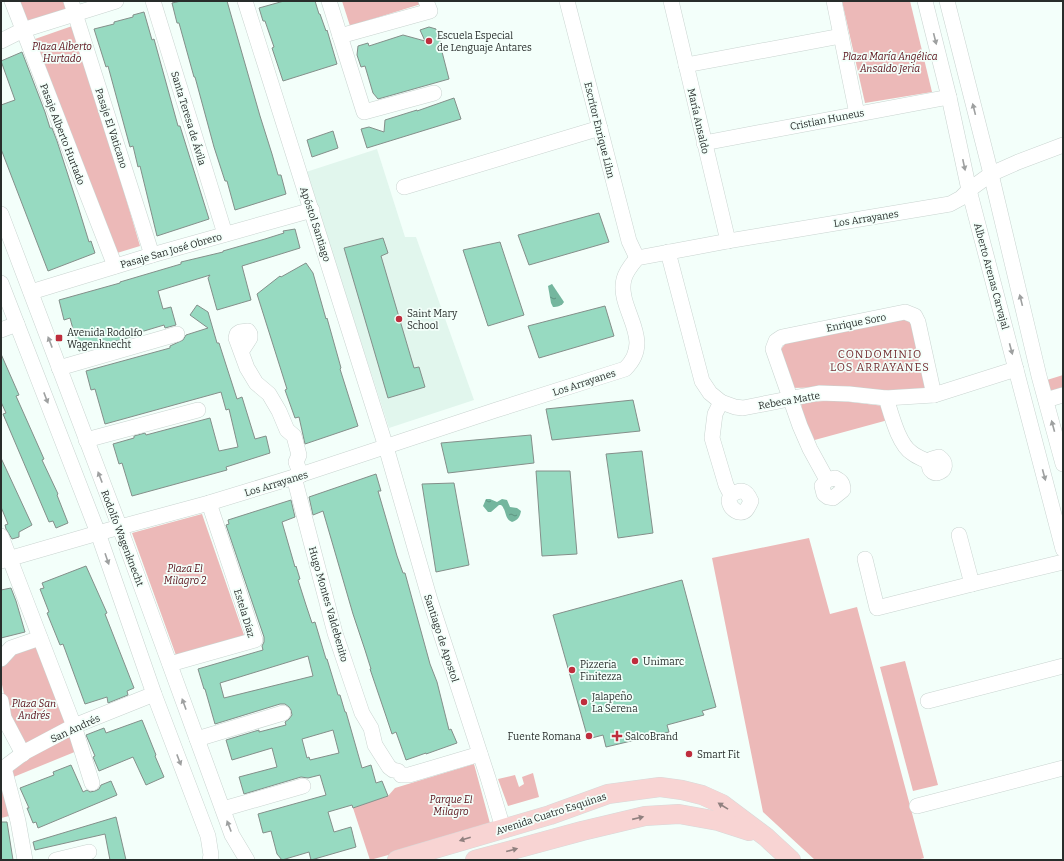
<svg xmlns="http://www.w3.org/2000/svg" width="1064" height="861" font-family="Bitter,serif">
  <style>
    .built { fill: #e1f6ed }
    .green { fill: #ecb9b8 }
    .water { fill: url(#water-ripples) }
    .building { fill: #97dac1; stroke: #848f8a; fill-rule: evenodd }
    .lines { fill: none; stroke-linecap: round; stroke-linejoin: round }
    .minor-casing { stroke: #c9d4d0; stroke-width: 16 }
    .major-casing { stroke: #d8d9d9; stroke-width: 20 }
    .minor { stroke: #fff; stroke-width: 15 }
    .major { stroke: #f8d4d3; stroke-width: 19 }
    .oneway { fill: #9ea0a0 }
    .oneway2 { fill: #90807f }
    .poi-dot { fill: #be2d3d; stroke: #f3fffa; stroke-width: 1.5 }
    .labels { text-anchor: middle; stroke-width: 3.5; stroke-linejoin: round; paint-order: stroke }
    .poi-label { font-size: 10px; fill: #282d2b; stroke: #f3fffa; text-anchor: start }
    .park-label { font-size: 10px; font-style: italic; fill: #580c16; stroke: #f3fffa }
    .street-label { font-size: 10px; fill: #282d2b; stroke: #f3fffa }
    .neighbourhood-label { font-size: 11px; letter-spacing: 1px; fill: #732c30; stroke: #f3fffa }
  </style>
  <defs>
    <pattern id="water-ripples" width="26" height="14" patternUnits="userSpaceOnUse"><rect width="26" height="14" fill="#74b69e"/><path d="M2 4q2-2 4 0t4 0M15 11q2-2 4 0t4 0" fill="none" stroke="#5f9481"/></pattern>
  </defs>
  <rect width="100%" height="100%" fill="#f3fffa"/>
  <!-- built -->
  <polygon class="built" points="377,149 405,237 416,237 474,400 389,428 306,172"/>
  <!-- green -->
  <g class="green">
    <polygon points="19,1 65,1 68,11 29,25"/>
    <polygon points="342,1 420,1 421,4 350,26"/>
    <polygon points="842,1 910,1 932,92 865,103"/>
    <polygon points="75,25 140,246 117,253 35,39"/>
    <path d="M 903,316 L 913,322 L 928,387 C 897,396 865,389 833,387 C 819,387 805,388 790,388 L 781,349 L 786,343 Z"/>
    <polygon points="1063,375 1063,389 1051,393 1047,380"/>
    <polygon points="834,400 884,406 888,420 811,441 804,423 801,403"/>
    <polygon points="202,514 244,635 242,640 177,658 132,533"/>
    <polygon points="809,538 830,614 857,607 924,858 917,860 815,860 763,812 712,558"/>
    <polygon points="37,644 68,724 23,748 9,717 1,680 2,664 14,652"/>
    <polygon points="905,661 938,785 913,791 880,667"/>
    <polygon points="71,733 77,751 11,778 10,770 28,756"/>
    <polygon points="474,764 491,827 370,860 353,808 388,796 395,788"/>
    <polygon points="533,773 539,797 508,806 498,779 515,775 519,787 524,784 522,777"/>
    <polygon points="1,775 13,815 1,818"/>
  </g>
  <!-- water -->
  <g class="water">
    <path d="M 552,284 L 564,302 C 562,306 557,307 553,307 L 551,303 L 548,286 Z"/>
    <path d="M 486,499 L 490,499 L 497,502 L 502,499 L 507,500 L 510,507 L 517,508 L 521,511 C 520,517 518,520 512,522 C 504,519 507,510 501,505 L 499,505 L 491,512 L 488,512 L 483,506 Z"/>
  </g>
  <!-- building -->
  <g class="building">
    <polygon points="181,1 227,1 260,116 272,154 278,175 281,175 286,194 235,210 227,181 225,181 214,147 195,77 194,77 179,23 177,23 172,3"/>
    <polygon points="284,1 315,1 319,14 320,14 326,31 327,30 337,64 283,81 272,48 274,47 265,21 263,21 259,8"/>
    <polygon points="144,12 152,40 154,39 178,126 180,126 209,219 157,236 140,166 138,167 133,146 130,147 108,66 106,67 94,29 114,24 114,22 133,17 133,15"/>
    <polygon points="429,27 436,29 441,43 440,44 449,79 378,99 373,93 365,66 361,67 357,55 358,46 368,43 369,46 403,35 425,41 420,30"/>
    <polygon points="22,52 45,112 50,128 52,128 57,141 77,203 89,242 91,241 95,253 48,271 1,149 1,105 15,100 1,61"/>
    <polygon points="454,98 461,119 367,148 361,129 369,127 384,132 385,120 417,110 417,111"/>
    <polygon points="333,131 338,148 312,157 307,140"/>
    <polygon points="599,213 609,242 529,265 518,235"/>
    <polygon points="295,229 300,248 242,266 251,300 217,310 208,278 210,275 207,276 158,291 163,309 171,307 176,325 165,328 164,325 134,334 135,336 79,351 70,318 64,320 59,300 120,283 120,282 181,264 181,262 223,252 223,251 265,239 284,233 283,231"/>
    <polygon points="383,238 388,253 381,256 414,368 419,367 425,387 388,398 344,248"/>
    <polygon points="500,242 524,315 488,326 463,250"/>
    <polygon points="306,263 313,273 326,319 327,318 341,368 340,369 358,426 305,444 299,417 295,418 285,390 287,389 257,294 280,276 281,277"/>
    <polygon points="197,305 208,312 217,343 219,343 237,399 242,397 255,439 266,436 270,453 226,467 227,470 132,496 122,463 119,464 113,444 134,438 134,436 145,433 146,435 210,418 219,451 238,447 229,409 226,410 221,392 105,424 95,389 91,390 86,371 170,348 170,346 183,340 186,335 208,328 190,315"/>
    <polygon points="605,306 614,336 539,358 528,326"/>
    <polygon points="1,354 19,395 16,396 44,459 42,460 58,494 57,495 68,523 56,528 53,521 49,522 3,414 6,413 1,402"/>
    <polygon points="633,400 640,431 552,440 546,409"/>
    <polygon points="531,435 534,463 448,473 441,443"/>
    <polygon points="642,451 653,533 618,538 606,454"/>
    <polygon points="1,458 32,525 19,532 19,537 12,539 6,529 5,525 8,524 1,507"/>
    <polygon points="536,471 570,471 577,554 542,556"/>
    <polygon points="376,474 381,491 378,491 397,556 403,573 405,573 430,664 437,682 449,730 451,729 457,743 426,754 426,753 406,760 396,732 392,734 386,716 370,669 371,669 365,650 353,614 323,511 313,515 309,497"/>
    <polygon points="454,483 469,565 436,572 422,484"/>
    <path d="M 291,500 L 295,517 L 282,522 L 295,567 L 296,566 L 300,579 L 298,580 L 306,605 L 312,623 L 315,622 L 326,659 L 327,659 L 338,695 L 340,695 L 345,712 L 346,712 L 362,768 L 371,765 L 376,783 L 382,781 L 388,796 L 353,808 L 352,805 L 328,812 L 334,832 L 351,827 L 356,847 L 311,860 L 309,852 L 282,860 L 277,854 L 271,831 L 263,833 L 258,814 L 326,795 L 320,775 L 308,778 L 301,777 L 244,794 L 239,777 L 277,767 L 272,748 L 232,760 L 226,740 L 259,730 L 259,732 L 286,725 L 285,722 L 289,719 L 292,715 L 291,710 L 289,707 L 285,704 L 280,704 L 215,724 L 205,689 L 204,689 L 198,669 L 263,650 L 262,646 L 264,642 L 264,637 L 226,525 L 229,524 L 228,520 ZM 308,656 L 313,676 L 224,698 L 220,683 ZM 333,730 L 339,753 L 310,760 L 309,757 L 307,758 L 302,739 Z"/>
    <polygon points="86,566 107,613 105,614 134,688 127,691 128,695 108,703 107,697 85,704 63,644 60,645 47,613 49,612 40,589 44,588 42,583"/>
    <polygon points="682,580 716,707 702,711 704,715 667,725 669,732 606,747 603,735 588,739 553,615"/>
    <polygon points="11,588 16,601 25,632 1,638 1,590"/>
    <polygon points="142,720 156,755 155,756 164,777 146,785 133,757 99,771 93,757 95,756 86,735 104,728 106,733"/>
    <polygon points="71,765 83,792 87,790 90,792 95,791 99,789 101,785 111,781 117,795 38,828 36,822 33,823 27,808 29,808 20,788 54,775 53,772"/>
    <polygon points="116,817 126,860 110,860 105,834 35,850 33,842"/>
    <polygon points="1,822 7,822 13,860 1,860"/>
  </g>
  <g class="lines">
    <!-- minor casing -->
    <g class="minor-casing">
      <g id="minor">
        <polyline points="12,1 115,266"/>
        <polyline points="71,1 152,255"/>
        <polyline points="153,1 225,234"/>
        <polyline points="245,1 386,447 430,600 488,778 503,828"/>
        <polyline points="329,1 364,112 434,93"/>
        <polyline points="567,1 629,241 637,258"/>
        <polyline points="671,1 728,241"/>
        <polyline points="834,1 857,114"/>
        <polyline points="925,1 949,97 969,190 1063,549"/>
        <polyline points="947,1 991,174 1039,376 1063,464"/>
        <polyline points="340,36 430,11 426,1"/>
        <polyline points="1,41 23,30 116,1"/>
        <polyline points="686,65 841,36"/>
        <polyline points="704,143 949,97"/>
        <polyline points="404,187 600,128"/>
        <polyline points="1,214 120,528 232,835 247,860"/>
        <polyline points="668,252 702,381 710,393 721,402 735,407 743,408 819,393 849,394 886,398 934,395 1016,369"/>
        <polyline points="1,283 98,533 154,694 208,836 211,855 210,860"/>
        <polyline points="31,292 152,255 312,210"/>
        <polyline points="1,330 17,324"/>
        <polyline points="241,352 250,338 250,334 248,331 240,332 237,334 236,338 247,368 256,383 269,394 279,411 287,430 294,436 299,455 296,462 301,475"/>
        <polyline points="59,368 177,334"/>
        <path d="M 886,398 C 891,413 898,444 912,453 C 917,457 923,459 929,462 C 928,483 956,469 939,457 L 932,459 L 929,462"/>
        <polyline points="1046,400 1063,395"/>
        <path d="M 721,402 L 715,414 L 712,438 L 726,485 L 731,495 C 741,489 746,489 751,501 C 750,503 748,508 746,510 C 740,516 730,509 729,501 C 729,500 730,496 731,495"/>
        <polyline points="86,440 198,410"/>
        <polyline points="294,477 335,633 362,713 371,728 375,745 389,767 393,770 398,771 401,775 409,775 480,754"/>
        <path d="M 827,480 L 835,478 C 841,481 843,483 843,490 L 833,498 L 828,497 L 824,494 L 822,486 L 827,480 L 810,449 L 800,426 L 773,349 L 776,341 L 782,337 L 905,312 L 915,316 L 918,322 L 934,395"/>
        <polyline points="959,535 972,584"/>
        <polyline points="1,536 74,726 92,783"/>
        <polyline points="865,559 877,608 972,584 1063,562"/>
        <path d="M 1,561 L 98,533 L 209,503 L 294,477 L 496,410 L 625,369 C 656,339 616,309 624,279 C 626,271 632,264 637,258 L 728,241 L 950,204 L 961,198 L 969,190 L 991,174 L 1018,162 L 1063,145"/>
        <polyline points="1,659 11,648 40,638"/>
        <polyline points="170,664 255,640 209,503"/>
        <polyline points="1,701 4,718 23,754"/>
        <polyline points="928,701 1063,666"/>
        <polyline points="197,739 283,713"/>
        <polyline points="4,768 18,821 25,860"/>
        <polyline points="1,770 25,752 74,726 154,694"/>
        <polyline points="917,806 1063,768"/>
        <polyline points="223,809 303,786"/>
        <polyline points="56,860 89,852"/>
      </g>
    </g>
    <!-- major casing -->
    <g class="major-casing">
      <g id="major">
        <polyline points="397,860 550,815 608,794 660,787 682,790 702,795 722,804 766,837 791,860"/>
        <polyline points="475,860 582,831 645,816 679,814 718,821 749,831"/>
      </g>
    </g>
    <!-- minor -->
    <use href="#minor" class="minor"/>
    <!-- major -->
    <use href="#major" class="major"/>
  </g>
  <!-- one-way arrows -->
  <defs><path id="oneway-solid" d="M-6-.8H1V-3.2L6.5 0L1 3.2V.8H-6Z"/></defs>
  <g class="oneway">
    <use href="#oneway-solid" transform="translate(935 39) rotate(76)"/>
    <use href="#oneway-solid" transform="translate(974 109) rotate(-104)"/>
    <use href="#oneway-solid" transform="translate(964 165) rotate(78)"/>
    <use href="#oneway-solid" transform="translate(1021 300) rotate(-104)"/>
    <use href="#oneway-solid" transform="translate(50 342) rotate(-111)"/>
    <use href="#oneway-solid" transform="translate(1011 349) rotate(75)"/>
    <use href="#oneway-solid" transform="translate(46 398) rotate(69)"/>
    <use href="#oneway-solid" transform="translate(1053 426) rotate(-105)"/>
    <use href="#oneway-solid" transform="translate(1044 475) rotate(75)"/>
    <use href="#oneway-solid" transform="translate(100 477) rotate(-111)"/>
    <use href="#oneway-solid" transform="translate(107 559) rotate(71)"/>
    <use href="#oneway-solid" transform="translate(184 704) rotate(-110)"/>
    <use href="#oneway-solid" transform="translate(179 760) rotate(69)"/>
    <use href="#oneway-solid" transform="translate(229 826) rotate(-111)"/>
  </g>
  <g class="oneway2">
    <use href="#oneway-solid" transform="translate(723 806) rotate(-148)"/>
    <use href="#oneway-solid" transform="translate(638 818) rotate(-13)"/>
    <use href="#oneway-solid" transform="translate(465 839) rotate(163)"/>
    <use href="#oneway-solid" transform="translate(512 850) rotate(-15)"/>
  </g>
  <!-- markers -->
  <g class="poi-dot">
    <circle cx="429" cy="41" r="4"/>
    <circle cx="399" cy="319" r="4"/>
    <rect x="55" y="334" width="8" height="8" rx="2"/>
    <circle cx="635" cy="661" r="4"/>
    <circle cx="572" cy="670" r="4"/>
    <circle cx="584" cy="702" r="4"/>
    <circle cx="589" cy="736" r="4"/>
    <path d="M615 730h4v4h4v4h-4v4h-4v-4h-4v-4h4z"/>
    <circle cx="689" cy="754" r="4"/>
  </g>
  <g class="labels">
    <!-- poi labels -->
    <g class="poi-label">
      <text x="437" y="39">Escuela Especial<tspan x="437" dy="12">de Lenguaje Antares</tspan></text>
      <text x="407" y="317">Saint Mary<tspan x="407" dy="12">School</tspan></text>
      <text x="67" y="336">Avenida Rodolfo<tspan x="67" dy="12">Wagenknecht</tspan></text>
      <text x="643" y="665">Unimarc</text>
      <text x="580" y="668">Pizzeria<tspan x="580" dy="12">Finitezza</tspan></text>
      <text x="592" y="700">Jalapeño<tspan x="592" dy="12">La Serena</tspan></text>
      <text x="581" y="740" text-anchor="end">Fuente Romana</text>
      <text x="625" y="740">SalcoBrand</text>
      <text x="697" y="758">Smart Fit</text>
    </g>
    <!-- park labels -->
    <g class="park-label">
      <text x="62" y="50">Plaza Alberto<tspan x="62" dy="12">Hurtado</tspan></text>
      <text x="890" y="60">Plaza María Angélica<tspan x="890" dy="12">Ansaldo Jeria</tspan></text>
      <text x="185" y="572">Plaza El<tspan x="185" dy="12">Milagro 2</tspan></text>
      <text x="34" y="707">Plaza San<tspan x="34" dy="12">Andrés</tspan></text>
      <text x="451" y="803">Parque El<tspan x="451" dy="12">Milagro</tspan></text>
    </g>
    <!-- street labels -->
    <g class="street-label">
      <text transform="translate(189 118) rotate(73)" y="4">Santa Teresa de Ávila</text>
      <text transform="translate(827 119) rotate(-11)" y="4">Cristian Huneus</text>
      <text transform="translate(699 121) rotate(77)" y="4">María Ansaldo</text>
      <text transform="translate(112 128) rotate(72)" y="4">Pasaje El Vaticano</text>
      <text transform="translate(600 130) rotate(76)" y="4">Escritor Enrique Lihn</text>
      <text transform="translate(63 134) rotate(69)" y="4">Pasaje Alberto Hurtado</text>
      <text transform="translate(866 218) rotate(-9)" y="4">Los Arrayanes</text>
      <text transform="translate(316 224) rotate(72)" y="4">Apóstol Santiago</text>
      <text transform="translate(171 250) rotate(-16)" y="4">Pasaje San José Obrero</text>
      <text transform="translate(992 276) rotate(75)" y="4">Alberto Arenas Carvajal</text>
      <text transform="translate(856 322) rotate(-11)" y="4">Enrique Soro</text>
      <text transform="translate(584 382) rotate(-18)" y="4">Los Arrayanes</text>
      <text transform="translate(789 400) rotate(-10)" y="4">Rebeca Matte</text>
      <text transform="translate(276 483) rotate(-17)" y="4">Los Arrayanes</text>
      <text transform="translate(123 538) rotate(69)" y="4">Rodolfo Wagenknecht</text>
      <text transform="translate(329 604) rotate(74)" y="4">Hugo Montes Valdebenito</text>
      <text transform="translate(245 613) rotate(73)" y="4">Estela Díaz</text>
      <text transform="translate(442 638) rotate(72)" y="4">Santiago de Apostol</text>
      <text transform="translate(75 728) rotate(-25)" y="4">San Andrés</text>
      <text transform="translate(551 813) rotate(-18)" y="4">Avenida Cuatro Esquinas</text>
    </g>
    <!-- neighbourhood labels -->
    <g class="neighbourhood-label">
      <text x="880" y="358">CONDOMINIO<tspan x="880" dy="13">LOS ARRAYANES</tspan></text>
    </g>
  </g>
  <!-- border -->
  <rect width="1064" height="861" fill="none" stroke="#282d2b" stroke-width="4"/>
</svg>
